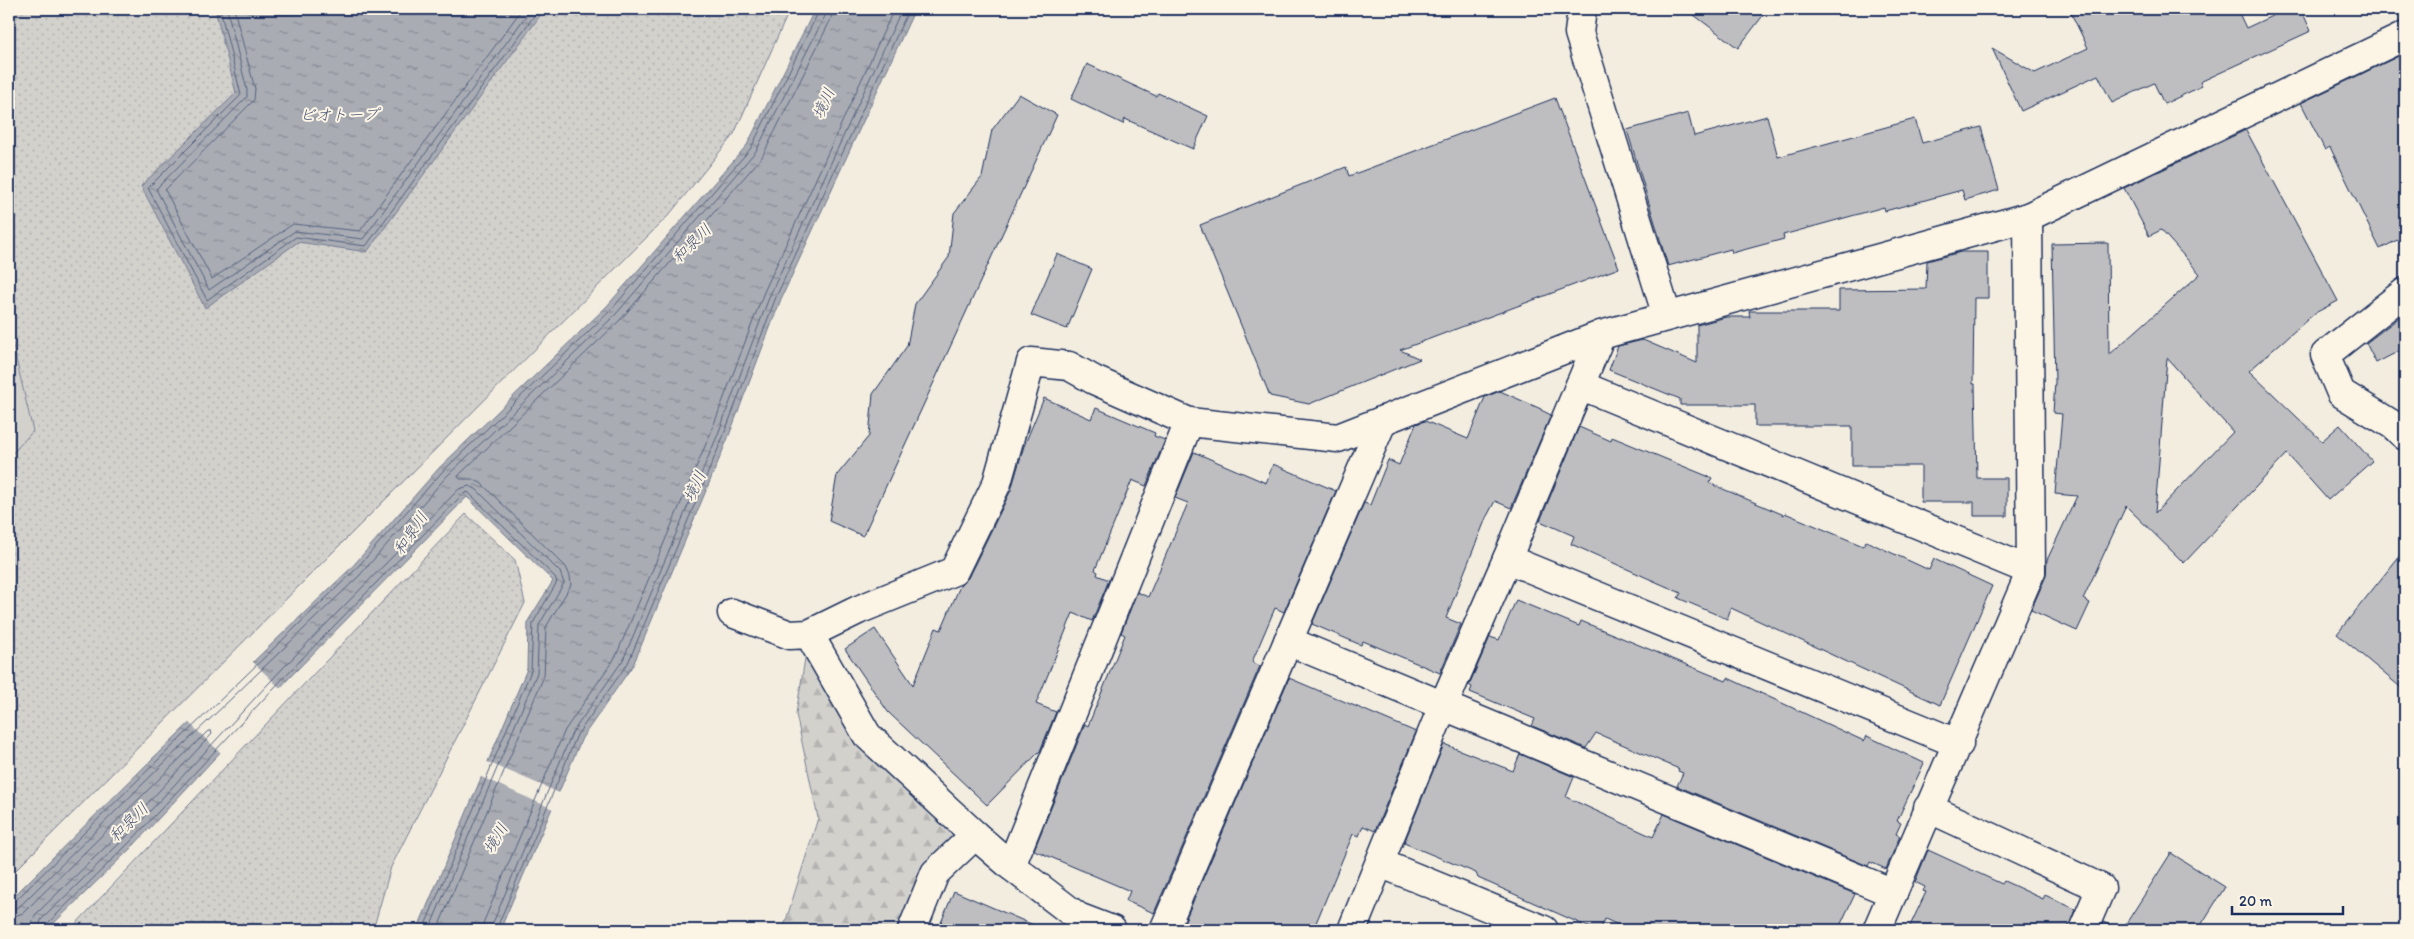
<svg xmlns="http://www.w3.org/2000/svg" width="2414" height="939" font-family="Itim,'Klee One',sans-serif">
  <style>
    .grass { fill: url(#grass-dots); stroke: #778095 }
    .forest { fill: url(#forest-firs); stroke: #778095 }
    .garden { fill: #d3d1cc; stroke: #778095 }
    .water { fill: url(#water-ripples); stroke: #707a91 }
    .pier { fill: #f3ede0 }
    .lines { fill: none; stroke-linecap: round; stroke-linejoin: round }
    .shore { stroke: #546180; stroke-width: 1 }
    .building { fill: #bebec0; stroke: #1b2f5e; fill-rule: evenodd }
    .minor-casing { stroke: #1b2f5e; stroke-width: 31 }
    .minor { stroke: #fcf5e5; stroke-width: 28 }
    .labels { text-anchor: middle; stroke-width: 4; stroke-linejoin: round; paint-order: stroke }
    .water-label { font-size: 16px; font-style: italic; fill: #465478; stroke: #fcf5e5 }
  </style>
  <defs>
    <pattern id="grass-dots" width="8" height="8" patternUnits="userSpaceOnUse" patternTransform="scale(1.25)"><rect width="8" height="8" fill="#d3d1cc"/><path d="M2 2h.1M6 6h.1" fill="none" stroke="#b5b4b2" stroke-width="1.8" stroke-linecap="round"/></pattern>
    <pattern id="forest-firs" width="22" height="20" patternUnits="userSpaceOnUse" patternTransform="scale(1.25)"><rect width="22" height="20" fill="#d3d1cc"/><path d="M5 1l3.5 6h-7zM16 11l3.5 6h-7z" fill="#b5b4b2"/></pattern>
    <pattern id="water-ripples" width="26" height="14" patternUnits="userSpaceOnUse" patternTransform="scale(1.25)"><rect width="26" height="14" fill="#a9acb3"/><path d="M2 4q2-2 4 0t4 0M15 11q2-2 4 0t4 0" fill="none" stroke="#898c95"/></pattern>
  </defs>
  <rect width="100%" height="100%" fill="#f3ede0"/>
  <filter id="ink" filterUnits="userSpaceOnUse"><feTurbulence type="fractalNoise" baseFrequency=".02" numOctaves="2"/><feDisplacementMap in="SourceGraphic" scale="10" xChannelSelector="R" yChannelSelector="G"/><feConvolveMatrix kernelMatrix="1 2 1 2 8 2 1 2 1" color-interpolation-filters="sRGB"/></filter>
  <g filter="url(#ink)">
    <!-- grass -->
    <g class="grass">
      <polygon points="9,9 790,9 734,134 669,215 9,877"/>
      <polygon points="466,514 515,560 525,603 391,867 373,930 70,930"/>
    </g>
    <!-- forest -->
    <polygon class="forest" points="809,634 867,735 975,835 912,930 783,930 818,818 796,714"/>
    <!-- garden -->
    <polygon class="garden" points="9,329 33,431 9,457"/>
    <!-- water -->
    <g class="water">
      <polygon points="215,9 545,9 367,252 298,242 205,308 141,186 236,93"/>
      <polygon points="815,9 915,9 781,299 728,438 633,665 582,738 500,930 417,930 527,669 528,621 553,581 467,497 291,676 133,846 47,930 9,930 9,901 153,758 351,568 439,468 607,306 747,145"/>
    </g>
    <!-- pier -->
    <g class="pier">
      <polygon points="251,660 282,690 222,754 187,721"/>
      <polygon points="485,761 562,794 555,810 479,776"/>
    </g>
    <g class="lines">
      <!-- shore -->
      <g class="shore">
        <polyline points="220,9 241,95 148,188 207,300 296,237 366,246 539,9"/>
        <polyline points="227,9 247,90 247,97 156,189 209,290 295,231 363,239 531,9"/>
        <polyline points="234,9 255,89 254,100 165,190 212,279 293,224 360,231 522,9"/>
        <polyline points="9,904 14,902 156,762 354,571 442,472 611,310 751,148 820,9"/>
        <polyline points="9,910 19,907 161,766 359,576 447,476 616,314 756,151 825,16 826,9"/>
        <polyline points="9,918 23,913 208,731 211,731 212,734 120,833 35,915 30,930"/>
        <polyline points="38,930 41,920 125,838 283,668 459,489 469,486 476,489 560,572 564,583 539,625 537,673 429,930"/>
        <polyline points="44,930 46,925 130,842 288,673 463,494 468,492 555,577 557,582 533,623 531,671 423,930"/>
        <polyline points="437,930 544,676 546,627 571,585 570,576 566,567 481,483 472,479 460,479 458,476 621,319 762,157 831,19 833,9"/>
        <polyline points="482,930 484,921 565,730 616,656 711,432 764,292 894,9"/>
        <polyline points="490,930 572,733 623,660 718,434 770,295 902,9"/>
        <polyline points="496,930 577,735 628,663 723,437 776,297 909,9"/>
      </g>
    </g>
    <!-- building -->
    <g class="building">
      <polygon points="1686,9 1768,9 1738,48"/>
      <polygon points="2069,9 2237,9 2246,28 2287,9 2301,9 2311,31 2200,82 2202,86 2164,104 2154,83 2112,103 2098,75 2021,111 1992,48 2035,73 2088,48"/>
      <polygon points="2405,53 2405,236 2380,249 2330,147 2325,150 2301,103"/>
      <polygon points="1087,64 1156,96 1158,93 1208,116 1193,149 1125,119 1123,124 1071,99"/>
      <polygon points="1019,94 1057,115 863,536 829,521 837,475 869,436 873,394 907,346 915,304 949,257 954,213 982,177 992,130"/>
      <polygon points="1555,98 1619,268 1400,350 1420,359 1309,404 1270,396 1200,225 1346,167 1349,176"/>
      <polygon points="1688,113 1694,136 1767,116 1778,157 1915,119 1922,143 1981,127 1999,190 1965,200 1962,190 1885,211 1884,207 1783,235 1784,239 1732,253 1731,249 1668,266 1627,130"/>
      <path d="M 2246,130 L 2338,301 L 2315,313 L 2249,371 L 2322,441 L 2340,425 L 2372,461 L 2328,500 L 2287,454 L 2184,563 L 2126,506 L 2083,599 L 2090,603 L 2077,631 L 2031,610 L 2046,576 L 2047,560 L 2077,496 L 2055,494 L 2062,414 L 2053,413 L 2055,382 L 2052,244 L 2108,243 L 2109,355 L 2200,274 L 2161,230 L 2149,236 L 2124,188 ZM 2167,358 L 2233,432 L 2155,513 Z"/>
      <polygon points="1961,252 1988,252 1988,298 1974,298 1973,384 1975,384 1977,478 2007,478 2007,516 1974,516 1974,502 1921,502 1921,466 1852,466 1852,426 1755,426 1755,405 1680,405 1680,399 1609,370 1618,346 1643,340 1697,363 1697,325 1726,317 1750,317 1749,311 1839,311 1839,290 1926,289 1927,261"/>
      <polygon points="1057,254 1092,269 1067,329 1031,315"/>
      <polygon points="2405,313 2405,348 2376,363 2366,343"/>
      <polygon points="1500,391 1541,409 1541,410 1551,415 1511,508 1495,501 1486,518 1446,618 1461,624 1440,673 1363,641 1361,645 1312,624 1364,503 1370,505 1388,460 1399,465 1416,424 1425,421 1468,439 1485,397"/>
      <polygon points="1044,398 1091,419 1096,408 1155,433 1154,436 1165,440 1146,486 1132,480 1095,570 1098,572 1097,575 1109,580 1092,621 1073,613 1036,704 1056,712 1040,751 987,805 888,712 845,649 875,629 913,685 936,628 941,630 960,586 968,578 1011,490 1024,446"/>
      <polygon points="1579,427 1611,441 1612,437 1712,478 1709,483 1784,515 1785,513 1863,546 1866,541 1929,570 1934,559 1992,586 1940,705 1731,608 1727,619 1678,598 1681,593 1571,544 1574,536 1540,521"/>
      <polygon points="1194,452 1266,483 1273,464 1336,491 1284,612 1275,608 1252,662 1260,666 1154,913 1126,901 1130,891 1034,850 1085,724 1088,726 1125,635 1121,633 1137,592 1148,597 1188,503 1175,498"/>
      <polygon points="2405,549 2405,691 2337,634"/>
      <polygon points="1516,600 1579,626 1581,621 1726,681 1728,678 1864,741 1867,736 1924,763 1897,821 1901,823 1896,834 1900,836 1886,869 1870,862 1868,866 1677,786 1683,773 1678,771 1679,769 1596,733 1586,748 1532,726 1535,719 1470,692 1472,687 1469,685 1490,637 1499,640"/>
      <polygon points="1289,678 1416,732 1375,831 1363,826 1359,836 1353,834 1313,930 1194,930 1183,925"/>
      <polygon points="1444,744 1513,771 1520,754 1574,777 1566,797 1653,837 1664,814 1855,894 1838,930 1629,930 1605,919 1600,930 1595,930 1478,878 1476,873 1404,843"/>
      <polygon points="1928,850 2002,884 2004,881 2043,899 2045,895 2075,909 2068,930 1908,930 1926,892 1923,891 1925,887 1915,882"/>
      <polygon points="2171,853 2225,887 2198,930 2122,930"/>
      <polygon points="954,891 1045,930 938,930"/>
      <polygon points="2103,922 2122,930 2100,930"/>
    </g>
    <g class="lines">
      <!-- minor casing -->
      <g class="minor-casing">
        <g id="minor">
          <polyline points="1582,9 1579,33 1667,316"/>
          <polyline points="2405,292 2325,355 2341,393 2393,425 2405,436"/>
          <polyline points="1580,385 2031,571"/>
          <polyline points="1507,559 1959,744"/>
          <polyline points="732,613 790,635 809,634 867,735 975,835 1011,866 1078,917 1112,930"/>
          <polyline points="809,634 858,610 954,571 997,483 1031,362 1069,366 1094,380 1189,422"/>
          <polyline points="1288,641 1893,893"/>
          <polyline points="1928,808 2101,888 2083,930"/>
          <polyline points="1380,863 1544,930"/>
          <polyline points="1011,866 1189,422 1338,438 1601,335 2028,217 2405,36"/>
          <polyline points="912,930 935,873 975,835"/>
          <polyline points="1164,930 1383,420"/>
          <polyline points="1352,930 1443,706 1507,559 1601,335"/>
          <polyline points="1877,930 2031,571 2028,217"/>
        </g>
      </g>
      <!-- minor -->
      <use href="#minor" class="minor"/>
    </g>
  </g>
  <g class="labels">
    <!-- water labels -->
    <g class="water-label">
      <text transform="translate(823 103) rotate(-66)" y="6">境川</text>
      <text x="339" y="120">ビオトープ</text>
      <text transform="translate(691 243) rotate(-44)" y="6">和泉川</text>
      <text transform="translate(694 486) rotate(-65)" y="6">境川</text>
      <text transform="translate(410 533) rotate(-56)" y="6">和泉川</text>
      <text transform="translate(128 822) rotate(-44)" y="6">和泉川</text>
      <text transform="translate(495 838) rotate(-59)" y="6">境川</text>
    </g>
  </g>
  <!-- margin -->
  <rect width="2414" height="939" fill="none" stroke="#fcf5e5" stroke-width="30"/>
  <rect x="15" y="15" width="2384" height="909" fill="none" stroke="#1b2f5e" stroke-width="2" filter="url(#ink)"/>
  <!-- scale -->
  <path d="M2232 906v8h111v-8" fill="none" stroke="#1b2f5e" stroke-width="2.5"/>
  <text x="2239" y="906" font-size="15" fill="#1b2f5e" stroke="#fcf5e5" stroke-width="4" paint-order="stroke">20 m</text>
</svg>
